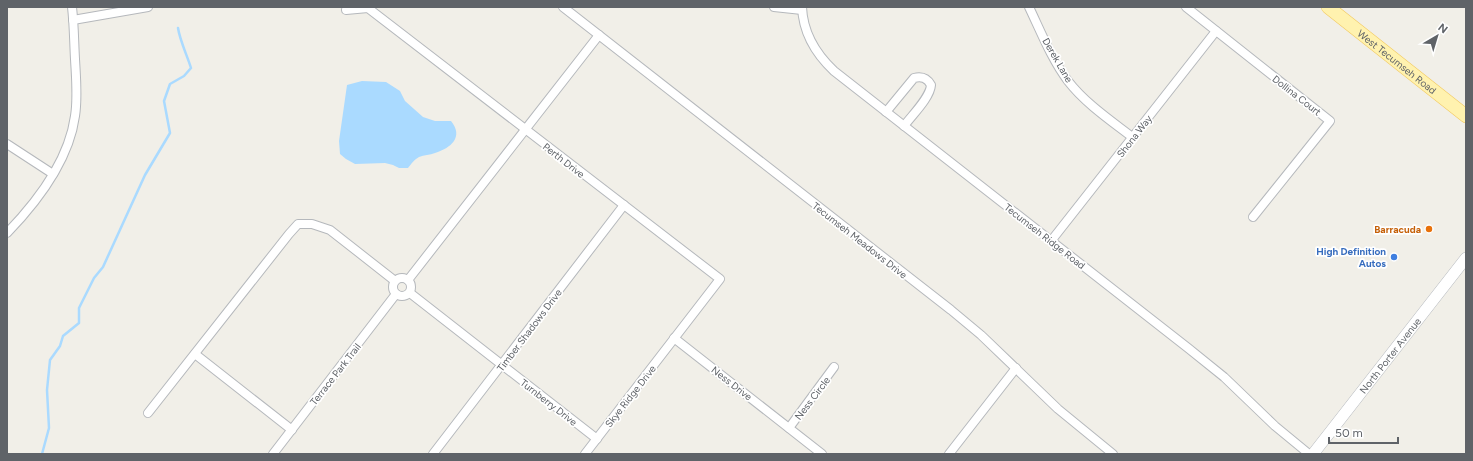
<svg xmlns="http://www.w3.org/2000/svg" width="1473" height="461" font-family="Figtree,sans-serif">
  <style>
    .water { fill: #aadaff }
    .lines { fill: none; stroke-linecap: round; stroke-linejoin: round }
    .stream { stroke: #aadaff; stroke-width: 2.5 }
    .street-casing { stroke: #b5b8bc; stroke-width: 10 }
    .secondary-casing { stroke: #b6babf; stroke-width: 12 }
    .primary-casing { stroke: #f2c960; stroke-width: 14 }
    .street { stroke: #fff; stroke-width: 8 }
    .secondary { stroke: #fff; stroke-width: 11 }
    .primary { stroke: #fff2af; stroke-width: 13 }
    .food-dot { fill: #e8710a; stroke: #fff; stroke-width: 1.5 }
    .shop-dot { fill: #3f7fe0; stroke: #fff; stroke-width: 1.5 }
    .labels { text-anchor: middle; stroke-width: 3.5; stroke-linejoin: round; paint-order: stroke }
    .street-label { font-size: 10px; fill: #5f6368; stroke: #fff }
    .food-label { font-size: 10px; font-weight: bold; fill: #c56008; stroke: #fff; text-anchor: end }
    .shop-label { font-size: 10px; font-weight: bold; fill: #366cbe; stroke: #fff; text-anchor: end }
  </style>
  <rect width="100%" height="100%" fill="#f1efe8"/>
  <!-- water -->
  <path class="water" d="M 362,81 L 386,82 L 400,91 L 405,101 L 423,117 L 435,121 L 451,121 C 464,137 451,148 435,153 C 430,155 424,155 419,157 C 415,159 411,164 408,168 L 399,168 L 393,165 L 385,163 L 355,164 L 346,159 L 340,154 L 339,141 L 347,85 Z"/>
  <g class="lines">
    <!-- stream -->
    <path class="stream" d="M 42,454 L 49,428 L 47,390 L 50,360 L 60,346 L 63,336 L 79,323 L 79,308 L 94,278 L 103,267 L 145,175 L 170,133 L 164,101 L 170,84 L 184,76 L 191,68 C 187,55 180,41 178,28"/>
    <!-- street casing -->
    <g class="street-casing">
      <g id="street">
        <polyline points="563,7 951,310 981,335 1058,409 1113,454"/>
        <polyline points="774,7 802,10"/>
        <path d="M 802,7 C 803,32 816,54 834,71 L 1188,348 L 1224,377 L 1275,426 L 1309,454"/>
        <path d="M 1029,7 C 1040,30 1052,60 1068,81 C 1085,103 1110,120 1132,137"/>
        <polyline points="1186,7 1330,121 1253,217"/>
        <polyline points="346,10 368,8 720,279 585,454"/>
        <polyline points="73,20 148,7"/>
        <path d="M 886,112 L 914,78 C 922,76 927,78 931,85 C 930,98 912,115 904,126"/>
        <polyline points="7,144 53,174"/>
        <path d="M 7,233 C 37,202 69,160 75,116 C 78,97 76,78 75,59 C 74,41 74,24 72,7"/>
        <polyline points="1051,241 1216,31"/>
        <circle cx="402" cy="287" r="9"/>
        <polyline points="408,280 599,35"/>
        <polyline points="410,293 597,439"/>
        <polyline points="674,338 822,454"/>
        <polyline points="195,354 292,430"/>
        <polyline points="148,413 289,234 298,224 312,224 330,230 395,281"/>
        <polyline points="789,428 834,367"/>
        <polyline points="273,454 396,294"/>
        <polyline points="433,454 624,205"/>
        <polyline points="949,454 1016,368"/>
      </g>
    </g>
    <!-- secondary casing -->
    <g class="secondary-casing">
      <g id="secondary">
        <path id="s1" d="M 1313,454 L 1466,258"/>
      </g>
    </g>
    <!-- primary casing -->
    <g class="primary-casing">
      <g id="primary">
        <path id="s2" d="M 1328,7 L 1466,116"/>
      </g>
    </g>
    <!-- street -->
    <use href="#street" class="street"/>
    <!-- secondary -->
    <use href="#secondary" class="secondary"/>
    <!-- primary -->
    <use href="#primary" class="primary"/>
  </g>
  <!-- markers -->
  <circle class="food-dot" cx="1429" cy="229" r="4"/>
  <circle class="shop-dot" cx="1394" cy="257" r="4"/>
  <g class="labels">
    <!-- street labels -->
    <g class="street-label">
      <text transform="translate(1058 60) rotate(60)" y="4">Derek Lane</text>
      <text dy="4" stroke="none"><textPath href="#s2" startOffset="88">West Tecumseh Road</textPath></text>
      <text transform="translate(1297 95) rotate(38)" y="4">Dollina Court</text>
      <text transform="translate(1134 136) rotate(-52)" y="4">Shona Way</text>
      <text transform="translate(564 160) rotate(38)" y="4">Perth Drive</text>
      <text transform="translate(1045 236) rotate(38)" y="4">Tecumseh Ridge Road</text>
      <text transform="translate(860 240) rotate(38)" y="4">Tecumseh Meadows Drive</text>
      <text transform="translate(529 330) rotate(-53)" y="4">Timber Shadows Drive</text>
      <text dy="4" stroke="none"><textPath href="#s1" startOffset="125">North Porter Avenue</textPath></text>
      <text transform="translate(335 374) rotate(-52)" y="4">Terrace Park Trail</text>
      <text transform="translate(732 383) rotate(38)" y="4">Ness Drive</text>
      <text transform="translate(630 396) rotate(-52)" y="4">Skye Ridge Drive</text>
      <text transform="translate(812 398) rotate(-53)" y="4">Ness Circle</text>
      <text transform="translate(549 402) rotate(38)" y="4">Turnberry Drive</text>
    </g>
    <!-- food labels -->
    <g class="food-label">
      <text x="1421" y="233">Barracuda</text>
    </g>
    <!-- shop labels -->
    <g class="shop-label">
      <text x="1386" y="255">High Definition<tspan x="1386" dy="12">Autos</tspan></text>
    </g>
  </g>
  <!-- border -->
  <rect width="1473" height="461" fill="none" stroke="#5f6368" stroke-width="16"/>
  <!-- north arrow -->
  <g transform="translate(1437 36) rotate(38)" stroke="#ffffff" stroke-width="3" paint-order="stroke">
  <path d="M0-3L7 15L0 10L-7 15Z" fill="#5f6368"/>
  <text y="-6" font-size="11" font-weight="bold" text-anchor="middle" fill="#5f6368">N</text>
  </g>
  <!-- scale -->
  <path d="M1329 437v6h69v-6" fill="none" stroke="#5f6368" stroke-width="2"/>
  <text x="1335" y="437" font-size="12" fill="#5f6368" stroke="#ffffff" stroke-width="3" paint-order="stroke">50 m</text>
</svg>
